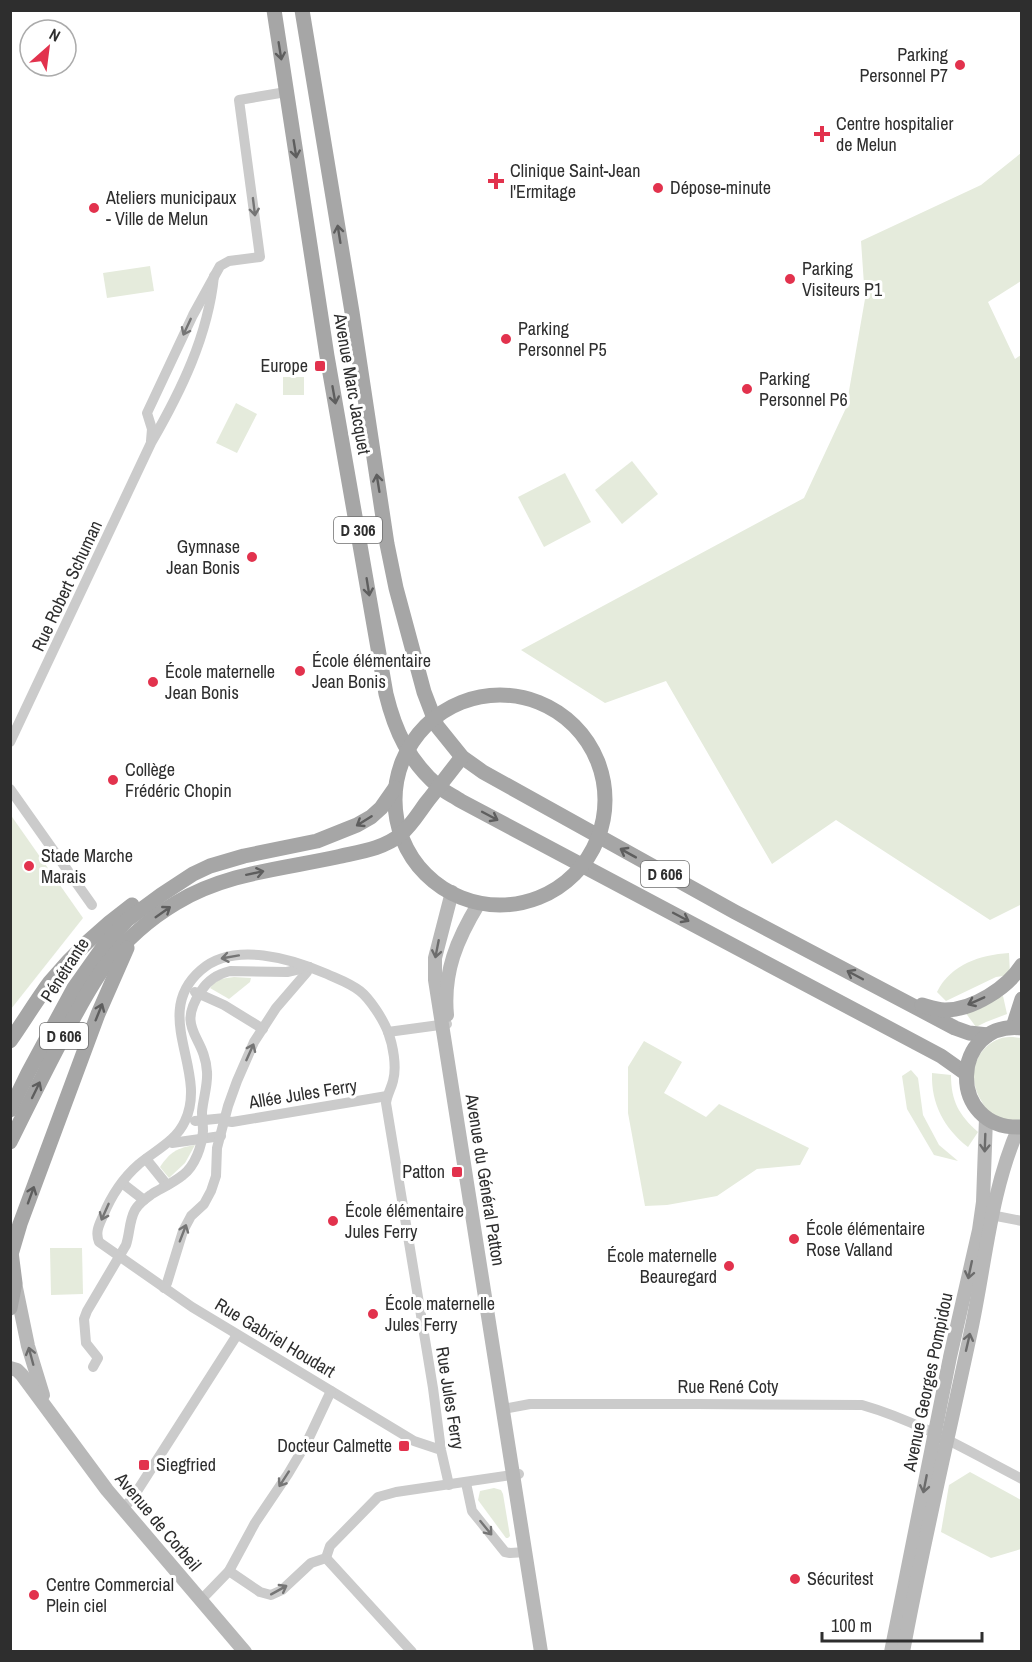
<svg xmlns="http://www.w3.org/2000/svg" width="1032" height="1662" font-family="'Archivo Narrow',sans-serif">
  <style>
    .green { fill: #e5ebdc }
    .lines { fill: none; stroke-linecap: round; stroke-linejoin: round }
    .street { stroke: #cbcbcb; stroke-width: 10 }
    .secondary { stroke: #b8b8b8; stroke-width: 14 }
    .primary { stroke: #a6a6a6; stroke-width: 15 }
    .oneway { stroke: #5e5e5e }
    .oneway2 { stroke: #757575 }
    .oneway3 { stroke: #6c6c6c }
    .poi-dot { fill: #e2324d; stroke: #fff; stroke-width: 2 }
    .labels { text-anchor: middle; stroke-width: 6; stroke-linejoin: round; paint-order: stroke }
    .shield { fill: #fff; stroke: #6d6d6d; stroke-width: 1.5 }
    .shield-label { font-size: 16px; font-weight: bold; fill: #2e2e2e }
    .poi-label { font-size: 18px; fill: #2e2e2e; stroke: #fff; text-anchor: start }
    .street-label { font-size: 18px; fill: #2e2e2e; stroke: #fff }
  </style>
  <rect width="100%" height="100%" fill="#fff"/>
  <!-- green -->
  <g class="green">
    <polygon points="1021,153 1021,281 988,302 1015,359 1021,355 1022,904 990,920 836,820 772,864 666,681 605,703 521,650 804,498 846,408 865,299 861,241 981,185"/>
    <polygon points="150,266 154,291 107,298 103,273"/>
    <rect x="283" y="377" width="21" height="18"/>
    <polygon points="236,403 257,414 237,453 216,443"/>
    <polygon points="632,461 658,494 622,524 595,490"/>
    <polygon points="565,473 591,522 544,547 518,497"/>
    <polygon points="10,814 83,918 11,1009 10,1009"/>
    <path d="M 1009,953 L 1010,975 L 996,977 L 946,1001 L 937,992 C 951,964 980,955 1009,953 Z"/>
    <path d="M 234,977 L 251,978 L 250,982 L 229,999 L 210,988 C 216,979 224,978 234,977 Z"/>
    <polygon points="1003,996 1007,1014 986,1022 976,1027 965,1012 991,1000"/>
    <path d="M 1013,1037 L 1021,1038 L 1021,1121 C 1012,1122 998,1120 990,1114 C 986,1111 984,1105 982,1102 C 967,1080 973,1049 999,1039 C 1003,1037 1009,1037 1013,1037 Z"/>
    <polygon points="644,1041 682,1062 664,1093 706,1117 719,1104 809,1148 800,1165 757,1169 717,1196 667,1205 645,1206 628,1113 628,1067"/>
    <polygon points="911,1070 918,1078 923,1115 939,1145 958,1161 934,1155 907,1109 902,1076"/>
    <path d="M 932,1073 L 951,1075 C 951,1101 959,1115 978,1132 L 968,1147 C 944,1128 931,1104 932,1073 Z"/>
    <path d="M 195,1145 L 185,1163 L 169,1178 L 160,1167 C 170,1152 177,1148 195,1145 Z"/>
    <polygon points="50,1248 82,1248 83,1294 51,1295"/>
    <polygon points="970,1472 1021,1500 1021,1549 991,1558 941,1532 949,1485"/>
    <polygon points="494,1488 501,1490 503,1494 510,1536 508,1538 506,1538 478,1500 480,1491"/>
  </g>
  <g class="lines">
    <!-- street -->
    <g class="street">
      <polyline points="151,441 152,429 147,413 193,315 220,266 229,261 260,257 239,100 286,92"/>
      <path d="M 10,742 L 151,443 C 181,391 208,336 214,276"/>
      <polyline points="10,789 92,905"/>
      <polyline points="195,992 224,1005 263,1029"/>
      <polyline points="388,1032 447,1024"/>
      <polyline points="195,1121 225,1118"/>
      <polyline points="224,1121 232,1122 387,1096"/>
      <polyline points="170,1141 172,1143 221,1136"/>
      <polyline points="146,1159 167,1185"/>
      <polyline points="122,1183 144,1200"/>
      <polyline points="986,1214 1022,1221"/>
      <polyline points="164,1288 167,1283 183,1231 191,1216 204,1204 211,1191 216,1176 217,1148 228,1106 237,1081 254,1042 276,1008 307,972 309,967"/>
      <path d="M 93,1367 L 98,1358 L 86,1343 L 84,1319 L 87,1311 L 126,1245 C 130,1233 129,1221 135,1210 C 139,1203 145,1199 152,1194 C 162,1188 173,1183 183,1175 C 195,1166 202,1146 203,1131 C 203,1125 202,1118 202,1112 C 203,1099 208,1085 207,1072 C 205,1035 175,1030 201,991 C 208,980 217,974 230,971 L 287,972 L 309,967"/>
      <path d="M 503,1409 L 530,1404 L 697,1404 L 862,1405 C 918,1421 970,1452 1022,1479"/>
      <path d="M 441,1450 L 414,1441 L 192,1307 L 99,1242 C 95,1232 99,1225 103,1216 C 111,1196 123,1178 139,1164 C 156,1150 176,1141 185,1121 C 209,1071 150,1014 201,970 C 234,941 292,959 327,974 C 338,979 350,983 360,991 C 370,999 383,1019 388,1032 C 393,1045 397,1067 393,1081 C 391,1089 387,1095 386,1103 L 433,1388 L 441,1450 L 449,1485"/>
      <polyline points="466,1483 472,1511 505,1552 510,1553 526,1552"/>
      <polyline points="123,1508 132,1499 237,1335"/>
      <polyline points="326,1558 330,1546 378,1497 396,1492 519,1474"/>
      <polyline points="326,1558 412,1652"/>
      <polyline points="229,1571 260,1592 271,1595 282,1590 311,1563 326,1558"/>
      <polyline points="201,1600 229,1571 255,1523 288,1474 307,1442 331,1391"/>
    </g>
    <!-- secondary -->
    <g class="secondary">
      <polyline points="452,892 435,958 435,980 541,1652"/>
      <path d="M 447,1015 C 443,972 457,939 479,903"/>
      <polyline points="15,1283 28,1346 43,1395"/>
      <polyline points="10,1368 17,1370 22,1375 107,1490 245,1652"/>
      <polyline points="891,1652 950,1357 979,1230 983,1202 986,1118"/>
      <path d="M 903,1652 C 923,1543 949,1435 972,1326 C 986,1259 991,1190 1019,1127"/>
    </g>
    <!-- primary -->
    <g class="primary">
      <path d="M 274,10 L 327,356 L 386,694 C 395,731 409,761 438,786 C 444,792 454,796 461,801 L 941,1056 L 965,1073"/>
      <polyline points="302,10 352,312 387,544 396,588 424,692 437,726 462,757 483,772 735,912 955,1028 969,1033 988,1035"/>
      <circle cx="500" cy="800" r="105"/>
      <path d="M 922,1005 C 929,1007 937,1010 945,1010 C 973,1010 1007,988 1022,965"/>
      <polyline points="1013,1027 1022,999"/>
      <path d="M 1022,1028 C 950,1020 946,1131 1022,1127"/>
      <path d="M 10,1041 C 24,1021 36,1001 50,982 C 74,953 102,927 132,905"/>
      <polyline points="10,1110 28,1073 74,988 103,947 127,920 161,895 193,874 210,866 244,856 317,841 357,825 371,817 381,808 395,788"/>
      <path d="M 10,1142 C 31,1100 51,1058 74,1017 C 84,999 93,982 105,966 C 124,942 149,919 176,903 C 225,873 282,869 337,857 C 358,852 383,849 400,835 C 411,826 418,814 426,803 C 438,788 450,772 462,757"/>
      <polyline points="10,1244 15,1283 10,1308"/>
      <polyline points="12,1251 20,1224 98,1014 127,948"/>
    </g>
  </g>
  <!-- one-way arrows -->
  <defs><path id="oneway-shaft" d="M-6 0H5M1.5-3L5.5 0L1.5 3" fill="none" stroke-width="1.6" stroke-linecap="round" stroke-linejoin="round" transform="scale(1.5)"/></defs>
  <g class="oneway">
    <use href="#oneway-shaft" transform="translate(280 51) rotate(81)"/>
    <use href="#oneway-shaft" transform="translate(295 149) rotate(81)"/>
    <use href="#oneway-shaft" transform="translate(339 234) rotate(-99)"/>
    <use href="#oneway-shaft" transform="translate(334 395) rotate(80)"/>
    <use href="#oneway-shaft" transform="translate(378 483) rotate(-99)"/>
    <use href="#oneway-shaft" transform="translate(368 587) rotate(81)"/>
    <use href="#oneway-shaft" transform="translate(490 816) rotate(28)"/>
    <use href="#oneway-shaft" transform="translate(364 821) rotate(148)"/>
    <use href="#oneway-shaft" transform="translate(628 853) rotate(-151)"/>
    <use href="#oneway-shaft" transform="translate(255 873) rotate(-12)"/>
    <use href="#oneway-shaft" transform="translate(163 912) rotate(-35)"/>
    <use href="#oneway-shaft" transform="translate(681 917) rotate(28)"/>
    <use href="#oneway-shaft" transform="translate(855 975) rotate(-152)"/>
    <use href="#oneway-shaft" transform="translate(976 1001) rotate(156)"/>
    <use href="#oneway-shaft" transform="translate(99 1012) rotate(-68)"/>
    <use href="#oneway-shaft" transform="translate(36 1090) rotate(-64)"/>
    <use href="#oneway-shaft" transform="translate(31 1195) rotate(-70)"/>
  </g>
  <g class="oneway2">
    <use href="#oneway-shaft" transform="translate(254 207) rotate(83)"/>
    <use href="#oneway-shaft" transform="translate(187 327) rotate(115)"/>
    <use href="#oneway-shaft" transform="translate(230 957) rotate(170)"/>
    <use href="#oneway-shaft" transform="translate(250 1052) rotate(-66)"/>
    <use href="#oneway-shaft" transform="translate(105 1212) rotate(114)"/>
    <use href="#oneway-shaft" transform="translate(183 1233) rotate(-69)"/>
    <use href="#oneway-shaft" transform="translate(284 1479) rotate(123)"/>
    <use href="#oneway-shaft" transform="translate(486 1528) rotate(51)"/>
    <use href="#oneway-shaft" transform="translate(279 1590) rotate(-29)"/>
  </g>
  <g class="oneway3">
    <use href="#oneway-shaft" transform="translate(437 949) rotate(101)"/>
    <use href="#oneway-shaft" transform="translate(985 1143) rotate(92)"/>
    <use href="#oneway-shaft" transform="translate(970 1270) rotate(102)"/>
    <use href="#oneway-shaft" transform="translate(968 1342) rotate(-77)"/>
    <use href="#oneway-shaft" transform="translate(31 1356) rotate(-105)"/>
    <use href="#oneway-shaft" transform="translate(925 1484) rotate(101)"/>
  </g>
  <!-- markers -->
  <g class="poi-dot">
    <circle cx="960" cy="65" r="6"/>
    <path d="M819 125h6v6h6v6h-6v6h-6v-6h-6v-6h6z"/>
    <path d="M493 172h6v6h6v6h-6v6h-6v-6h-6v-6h6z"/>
    <circle cx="658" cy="188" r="6"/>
    <circle cx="94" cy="208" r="6"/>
    <circle cx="790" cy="279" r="6"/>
    <circle cx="506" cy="339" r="6"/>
    <rect x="314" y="360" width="12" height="12" rx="3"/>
    <circle cx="747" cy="389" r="6"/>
    <circle cx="252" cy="557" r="6"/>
    <circle cx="300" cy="671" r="6"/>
    <circle cx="153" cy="682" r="6"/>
    <circle cx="113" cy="780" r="6"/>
    <circle cx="29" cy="866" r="6"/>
    <rect x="451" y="1166" width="12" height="12" rx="3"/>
    <circle cx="333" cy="1221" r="6"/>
    <circle cx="794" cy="1239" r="6"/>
    <circle cx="729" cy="1266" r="6"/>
    <circle cx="373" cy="1314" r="6"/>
    <rect x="398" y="1440" width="12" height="12" rx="3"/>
    <rect x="138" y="1459" width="12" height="12" rx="3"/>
    <circle cx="795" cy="1579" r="6"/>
    <circle cx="34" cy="1595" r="6"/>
  </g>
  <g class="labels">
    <!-- shield labels -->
    <g class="shield">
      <rect x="334" y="517" width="48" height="26" rx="4.5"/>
      <rect x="641" y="861" width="48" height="26" rx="4.5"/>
      <rect x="40" y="1023" width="48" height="26" rx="4.5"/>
    </g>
    <g class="shield-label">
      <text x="358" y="536">D 306</text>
      <text x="665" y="880">D 606</text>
      <text x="64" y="1042">D 606</text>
    </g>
    <!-- poi labels -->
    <g class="poi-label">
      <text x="948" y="61" text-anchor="end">Parking<tspan x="948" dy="21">Personnel P7</tspan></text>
      <text x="836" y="130">Centre hospitalier<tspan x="836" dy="21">de Melun</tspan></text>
      <text x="510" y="177">Clinique Saint-Jean<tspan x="510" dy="21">l'Ermitage</tspan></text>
      <text x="670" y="194">Dépose-minute</text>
      <text x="106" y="204">Ateliers municipaux<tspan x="106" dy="21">- Ville de Melun</tspan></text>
      <text x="802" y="275">Parking<tspan x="802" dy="21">Visiteurs P1</tspan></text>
      <text x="518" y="335">Parking<tspan x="518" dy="21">Personnel P5</tspan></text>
      <text x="308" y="372" text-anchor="end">Europe</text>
      <text x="759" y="385">Parking<tspan x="759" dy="21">Personnel P6</tspan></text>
      <text x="240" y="553" text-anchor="end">Gymnase<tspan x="240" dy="21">Jean Bonis</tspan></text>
      <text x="312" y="667">École élémentaire<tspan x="312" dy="21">Jean Bonis</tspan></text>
      <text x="165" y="678">École maternelle<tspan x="165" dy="21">Jean Bonis</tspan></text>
      <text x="125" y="776">Collège<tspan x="125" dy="21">Frédéric Chopin</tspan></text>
      <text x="41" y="862">Stade Marche<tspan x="41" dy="21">Marais</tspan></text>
      <text x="445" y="1178" text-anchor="end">Patton</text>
      <text x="345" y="1217">École élémentaire<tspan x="345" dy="21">Jules Ferry</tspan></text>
      <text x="806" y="1235">École élémentaire<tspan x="806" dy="21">Rose Valland</tspan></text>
      <text x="717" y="1262" text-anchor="end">École maternelle<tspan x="717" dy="21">Beauregard</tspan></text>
      <text x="385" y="1310">École maternelle<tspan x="385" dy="21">Jules Ferry</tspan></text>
      <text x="392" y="1452" text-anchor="end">Docteur Calmette</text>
      <text x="156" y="1471">Siegfried</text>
      <text x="807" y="1585">Sécuritest</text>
      <text x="46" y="1591">Centre Commercial<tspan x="46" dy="21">Plein ciel</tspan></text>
    </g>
    <!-- street labels -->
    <g class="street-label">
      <text transform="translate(352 384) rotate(80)" y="6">Avenue Marc Jacquet</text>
      <text transform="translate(67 586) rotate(-65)" y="6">Rue Robert Schuman</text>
      <text transform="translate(65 970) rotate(-57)" y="6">Pénétrante</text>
      <text transform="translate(303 1094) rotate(-9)" y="6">Allée Jules Ferry</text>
      <text transform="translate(485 1180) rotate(81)" y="6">Avenue du Général Patton</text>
      <text transform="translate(275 1338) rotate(31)" y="6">Rue Gabriel Houdart</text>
      <text transform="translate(928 1382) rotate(-78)" y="6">Avenue Georges Pompidou</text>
      <text x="728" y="1393">Rue René Coty</text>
      <text transform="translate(450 1398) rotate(81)" y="6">Rue Jules Ferry</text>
      <text transform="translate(158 1522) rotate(50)" y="6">Avenue de Corbeil</text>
    </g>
  </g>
  <!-- border -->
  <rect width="1032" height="1662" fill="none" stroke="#2e2e2e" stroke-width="24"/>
  <!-- north arrow -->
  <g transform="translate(48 48) rotate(28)"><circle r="28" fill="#ffffff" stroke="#ababab" stroke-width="1.5"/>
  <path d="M0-4.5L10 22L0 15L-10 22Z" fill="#e2324d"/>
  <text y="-9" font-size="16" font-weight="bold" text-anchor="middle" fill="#2e2e2e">N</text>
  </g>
  <!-- scale -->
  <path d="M822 1632v9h160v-9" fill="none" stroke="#2e2e2e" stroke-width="3"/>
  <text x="831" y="1632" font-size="18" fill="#2e2e2e" stroke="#ffffff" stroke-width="4.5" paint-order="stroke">100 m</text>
</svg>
